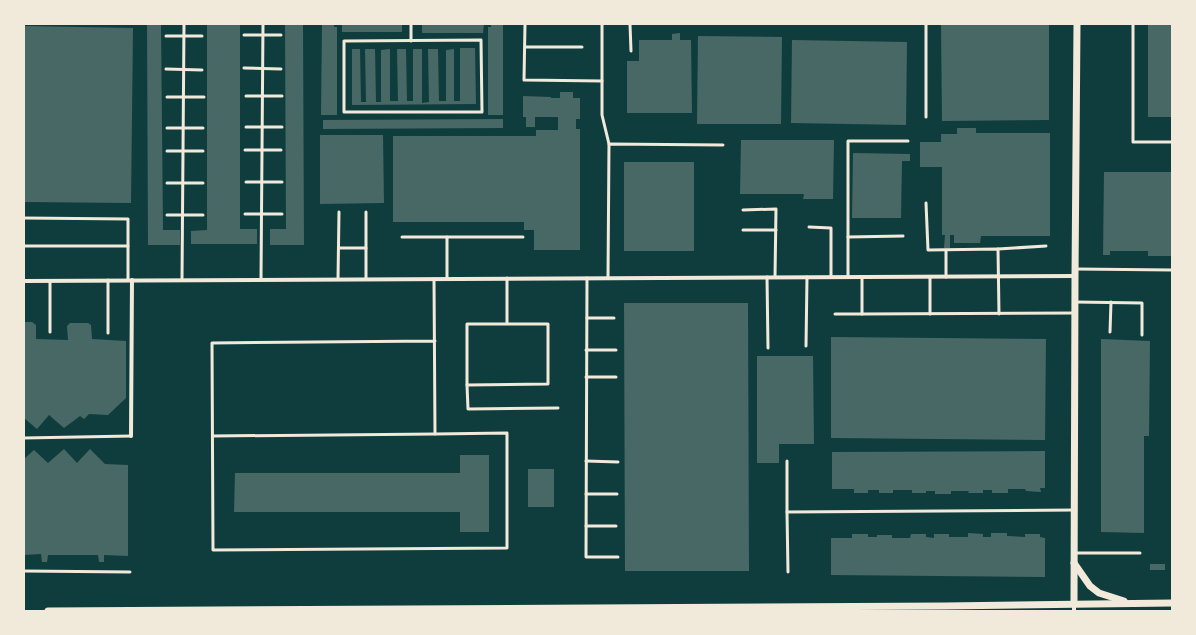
<svg xmlns="http://www.w3.org/2000/svg" width="1196" height="635" font-family="Montserrat,sans-serif">
  <style>
    .building { fill: #486865 }
    .lines { fill: none; stroke-linecap: round; stroke-linejoin: round }
    .service { stroke: #f1e9da; stroke-width: 3 }
    .minor { stroke: #f1e9da; stroke-width: 4 }
    .tertiary { stroke: #f1e9da; stroke-width: 7 }
  </style>
  <rect width="100%" height="100%" fill="#0f3d3e"/>
  <!-- building -->
  <g class="building">
    <polygon points="147,24 161,24 163,230 180,230 180,245 148,245"/>
    <polygon points="207,24 240,24 240,229 257,229 257,244 191,244 191,231 207,230"/>
    <polygon points="285,24 303,24 304,245 270,245 270,229 286,229"/>
    <polygon points="322,24 334,24 334,27 337,27 337,115 321,115"/>
    <rect x="342" y="24" width="60" height="8"/>
    <polygon points="422,24 484,24 483,33 422,33"/>
    <polygon points="491,24 503,24 503,115 488,115 488,27 491,27"/>
    <polygon points="941,24 1049,24 1049,120 942,121"/>
    <rect x="1148" y="24" width="24" height="93"/>
    <polygon points="24,26 133,28 131,203 24,202"/>
    <polygon points="680,33 680,40 691,40 692,113 627,113 627,61 639,61 639,40 672,40 672,34"/>
    <polygon points="698,36 782,37 781,124 697,124"/>
    <polygon points="792,40 907,42 906,125 791,123"/>
    <polygon points="460,48 475,48 476,104 352,105 352,49 360,49 361,102 366,102 365,49 375,49 376,102 381,102 381,50 390,49 390,101 398,101 397,49 406,49 407,101 413,101 413,49 422,49 422,103 429,102 428,49 438,49 439,101 446,101 446,50 454,49 454,101 460,101"/>
    <polygon points="560,92 573,92 573,98 580,98 580,119 576,119 576,129 580,129 580,250 534,250 534,230 524,230 524,222 393,222 393,136 536,136 536,130 558,130 558,117 535,117 535,127 526,127 526,117 523,117 523,96 551,97 551,98 560,98"/>
    <polygon points="503,119 503,128 323,129 323,120"/>
    <polygon points="957,128 976,128 976,133 1050,133 1050,236 981,236 980,243 954,243 954,235 950,235 950,248 944,248 945,235 942,235 942,167 920,167 920,142 941,142 941,134 957,134"/>
    <polygon points="320,135 383,135 384,203 320,204"/>
    <polygon points="741,140 834,140 833,199 803,199 804,194 740,194"/>
    <polygon points="853,153 910,154 910,161 902,161 901,218 852,218"/>
    <rect x="624" y="162" width="70" height="89"/>
    <polygon points="1104,172 1172,172 1172,256 1148,256 1148,251 1110,251 1110,255 1103,255"/>
    <polygon points="624,303 748,303 749,571 625,571"/>
    <polygon points="24,322 32,322 36,325 36,339 68,340 67,326 70,323 88,323 91,325 92,339 126,341 126,398 108,415 89,414 84,419 80,416 64,428 49,415 37,429 24,418"/>
    <polygon points="831,337 1046,339 1045,440 831,438"/>
    <polygon points="1101,339 1150,341 1149,436 1144,436 1144,533 1101,532"/>
    <polygon points="757,356 813,356 814,444 779,444 779,463 757,463"/>
    <polygon points="64,449 77,463 90,449 105,464 128,465 128,556 104,555 104,562 99,562 98,555 48,555 47,562 42,562 41,554 24,555 24,459 34,450 48,463"/>
    <polygon points="1045,451 1045,488 1040,488 1041,492 1026,491 1025,489 1008,489 1008,493 992,493 992,490 983,490 983,493 968,493 969,491 951,491 951,494 935,494 935,491 926,491 926,493 912,493 912,490 893,490 893,493 879,493 879,490 868,490 868,493 854,493 854,489 832,489 832,452"/>
    <polygon points="460,455 489,455 489,532 460,532 460,512 234,512 235,473 460,473"/>
    <rect x="528" y="469" width="26" height="38"/>
    <polygon points="968,533 983,534 983,537 991,537 991,533 1007,533 1007,536 1025,537 1025,534 1040,534 1040,537 1045,538 1045,577 831,575 831,538 852,538 852,534 868,534 868,537 877,537 877,535 892,535 892,538 910,538 911,534 926,534 926,537 934,538 934,534 949,534 949,537 968,537"/>
    <rect x="1150" y="564" width="15" height="6"/>
  </g>
  <g class="lines">
    <!-- service -->
    <g class="service">
      <polyline points="411,24 411,41"/>
      <polyline points="525,24 524,80 602,81"/>
      <polyline points="602,24 602,115 609,144"/>
      <polyline points="630,24 631,51"/>
      <polyline points="1133,24 1133,142 1172,142"/>
      <polyline points="244,35 281,35"/>
      <polyline points="166,36 202,36"/>
      <polygon points="481,40 482,112 344,112 344,41"/>
      <polyline points="525,47 582,47"/>
      <polyline points="244,68 281,69"/>
      <polyline points="166,69 202,70"/>
      <polyline points="246,96 282,96"/>
      <polyline points="167,97 204,97"/>
      <polyline points="926,117 926,24"/>
      <polyline points="246,127 282,127"/>
      <polyline points="167,128 203,128"/>
      <polyline points="245,150 281,150"/>
      <polyline points="167,151 203,151"/>
      <polyline points="246,182 282,182"/>
      <polyline points="167,183 203,183"/>
      <polyline points="926,203 928,250 998,249 999,314"/>
      <polyline points="743,210 776,209 775,277"/>
      <polyline points="245,214 282,214"/>
      <polyline points="167,215 203,215"/>
      <polyline points="24,218 128,219 128,280"/>
      <polyline points="809,227 831,228 831,277"/>
      <polyline points="743,230 776,230"/>
      <polyline points="402,237 447,237"/>
      <polyline points="848,237 903,236"/>
      <polyline points="24,246 128,246"/>
      <polyline points="339,248 366,248"/>
      <polyline points="998,249 1046,246"/>
      <polyline points="946,250 946,277"/>
      <polyline points="1076,269 1172,270"/>
      <polyline points="767,277 768,348"/>
      <polyline points="848,277 848,141 908,141"/>
      <polyline points="862,277 862,314 1075,313"/>
      <polyline points="930,277 930,314"/>
      <polyline points="507,278 507,324 548,324 548,384 467,385 467,324 507,324"/>
      <polyline points="587,278 586,557 618,557"/>
      <polyline points="608,278 609,144 723,145"/>
      <polyline points="261,279 263,24"/>
      <polyline points="338,279 339,212"/>
      <polyline points="366,279 366,212"/>
      <polyline points="434,279 435,434 507,433 507,548 213,550 212,343 435,341"/>
      <polyline points="447,279 447,237 523,237"/>
      <polyline points="182,280 184,24"/>
      <polyline points="1075,302 1142,303 1142,335"/>
      <polyline points="835,314 862,314"/>
      <polyline points="587,318 614,318"/>
      <polyline points="50,332 50,281"/>
      <polyline points="1110,332 1111,302"/>
      <polyline points="108,333 108,280"/>
      <polyline points="806,346 807,277"/>
      <polyline points="586,350 616,350"/>
      <polyline points="586,377 616,377"/>
      <polyline points="467,385 468,409 558,408"/>
      <polyline points="213,436 435,434"/>
      <polyline points="24,438 131,436"/>
      <polyline points="586,461 618,462"/>
      <polyline points="787,461 787,512"/>
      <polyline points="586,494 617,494"/>
      <polyline points="586,526 616,526"/>
      <polyline points="1074,553 1140,553"/>
      <polyline points="24,571 130,572"/>
      <polyline points="788,572 787,512 1074,510"/>
    </g>
    <!-- minor -->
    <g class="minor">
      <polyline points="24,281 1075,276"/>
      <polyline points="131,436 132,280"/>
      <polyline points="1074,604 1074,611"/>
    </g>
    <!-- tertiary -->
    <g class="tertiary">
      <polyline points="1074,563 1090,586 1099,593 1124,601"/>
      <polyline points="1074,604 1075,276 1077,24"/>
      <polyline points="48,611 945,606 1172,603"/>
    </g>
  </g>
  <!-- border -->
  <rect width="1196" height="635" fill="none" stroke="#f1e9da" stroke-width="50"/>
</svg>
